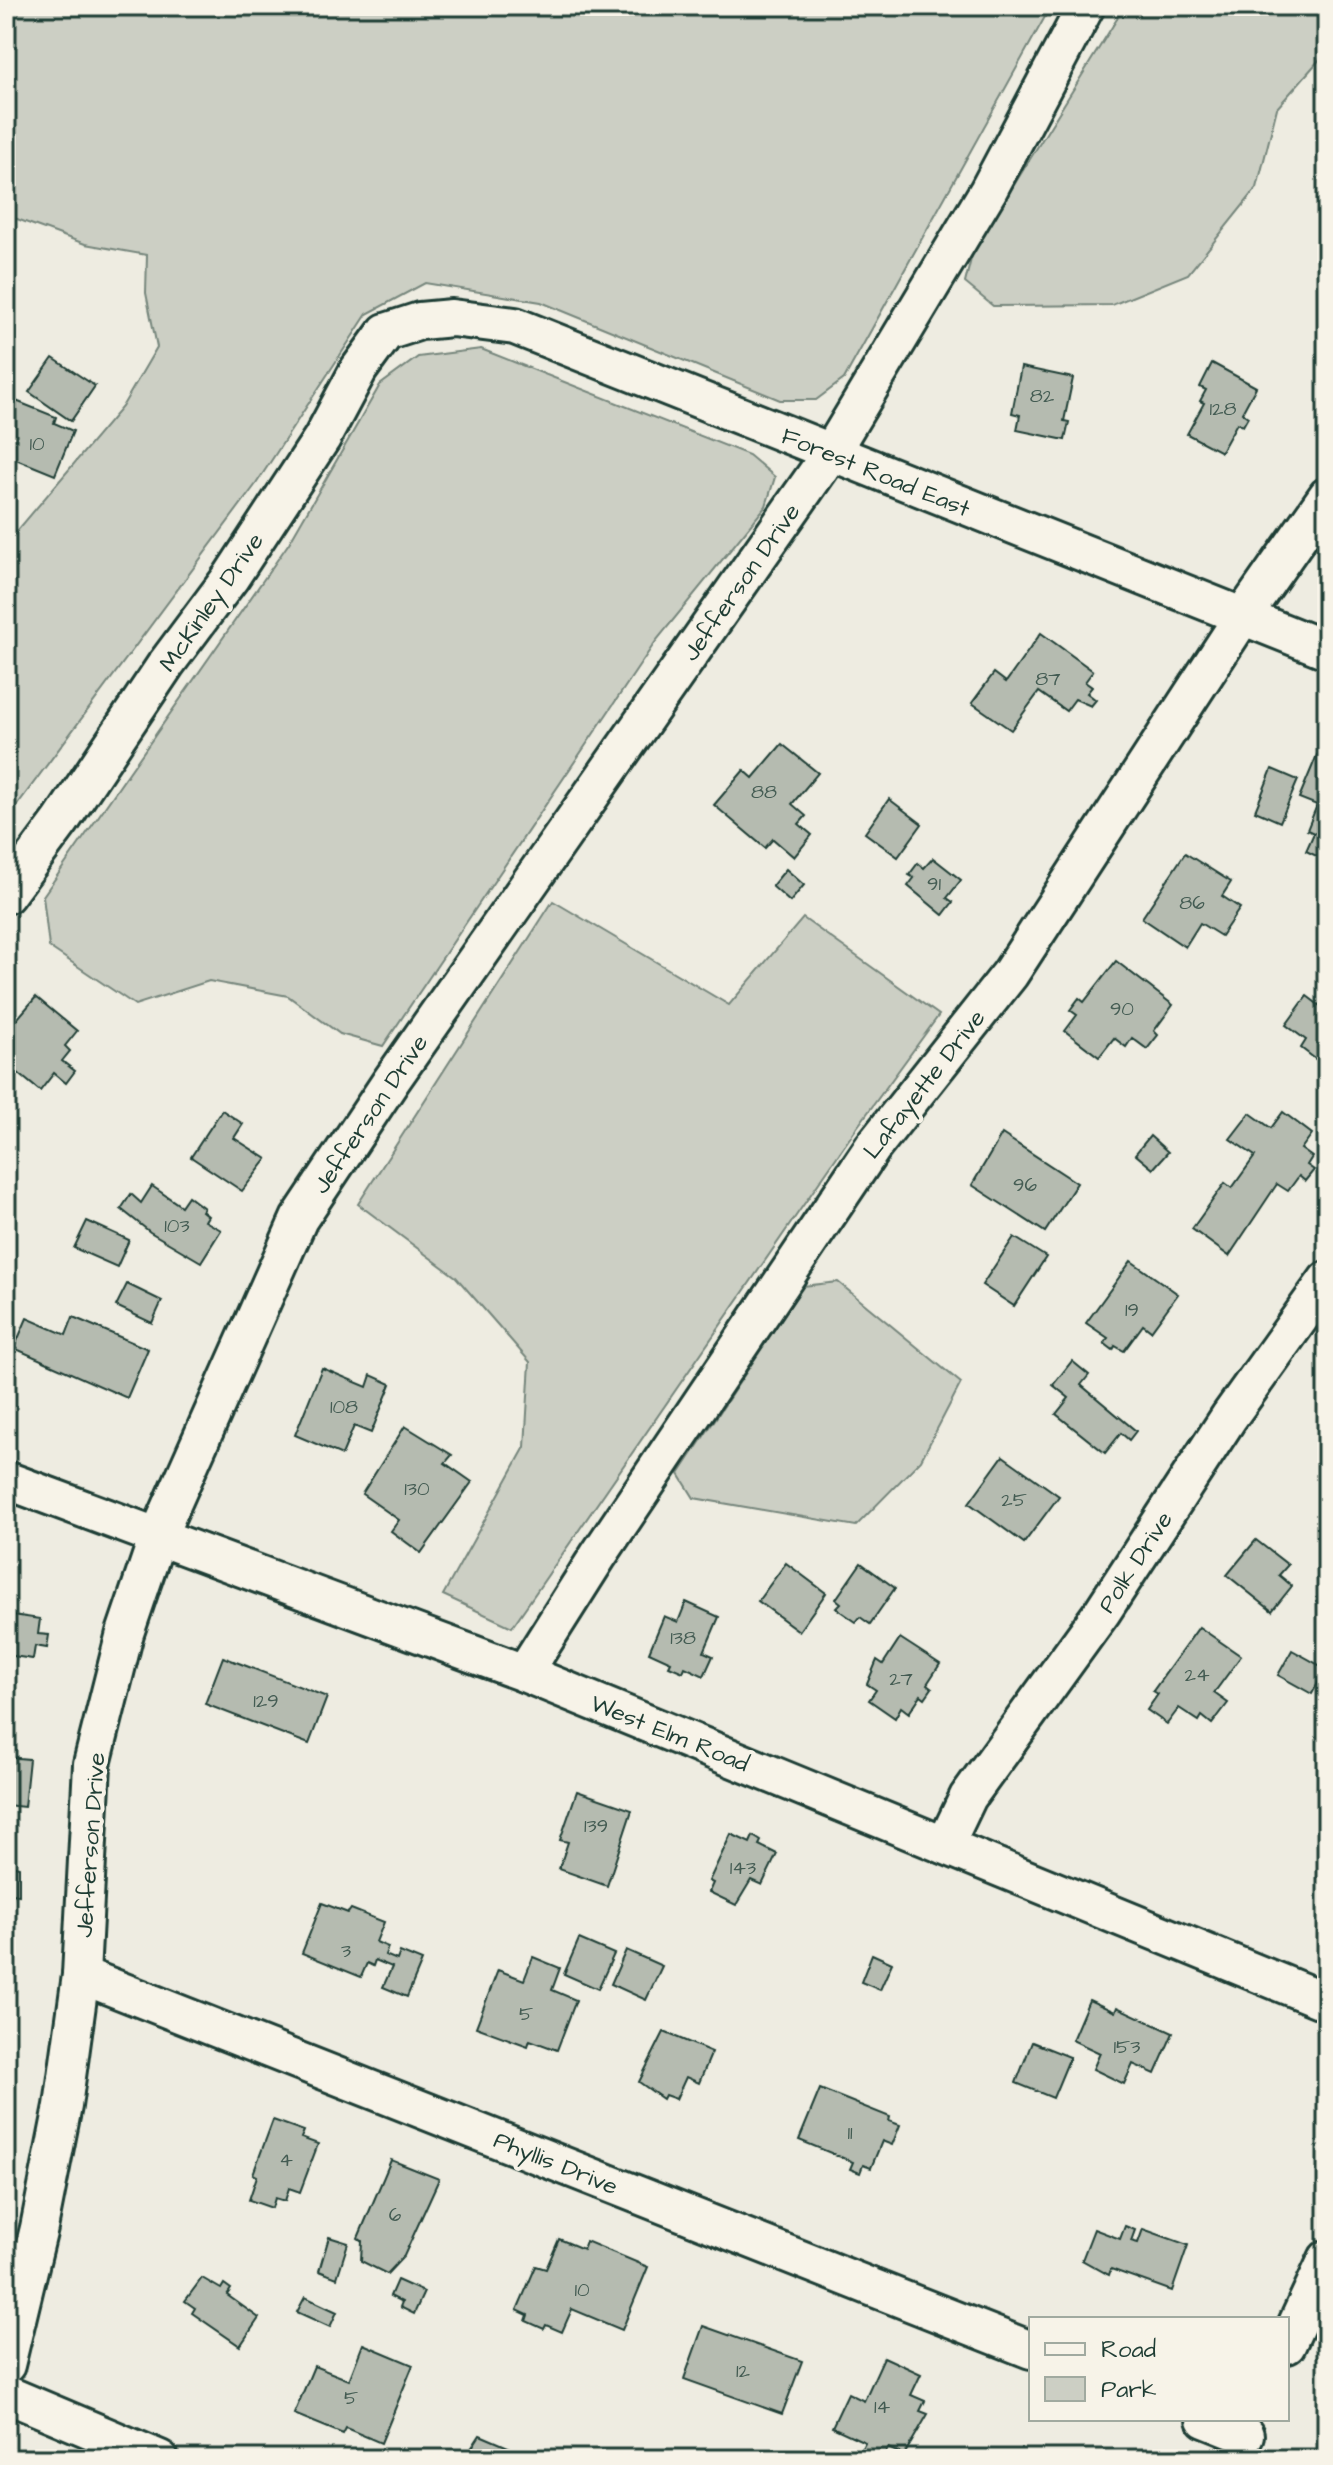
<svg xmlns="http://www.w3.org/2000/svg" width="1333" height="2465" font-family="'Architects Daughter',sans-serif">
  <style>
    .green { fill: #cccfc4; stroke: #76867c; stroke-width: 2 }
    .building { fill: #b5bbb0; stroke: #1f3d34; stroke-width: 2 }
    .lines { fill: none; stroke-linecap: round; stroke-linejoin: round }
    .street-casing { stroke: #1f3d34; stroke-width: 42 }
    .street { stroke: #f7f3e8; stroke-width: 36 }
    .labels { text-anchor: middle; stroke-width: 8; stroke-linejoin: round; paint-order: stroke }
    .number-label { font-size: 20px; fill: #445c53 }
    .street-label { font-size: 24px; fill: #1f3d34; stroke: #f7f3e8 }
  </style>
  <rect width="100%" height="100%" fill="#eeece1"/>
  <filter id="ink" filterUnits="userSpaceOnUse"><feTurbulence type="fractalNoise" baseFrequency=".0125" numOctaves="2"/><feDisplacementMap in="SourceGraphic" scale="16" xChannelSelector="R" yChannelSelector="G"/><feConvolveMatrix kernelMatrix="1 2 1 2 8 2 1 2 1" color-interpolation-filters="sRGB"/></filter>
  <g filter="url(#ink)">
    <!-- green -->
    <g class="green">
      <polygon points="6,6 1051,6 844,379 816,400 780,400 541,302 425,283 367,314 256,484 6,820 6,544 122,407 157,347 146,293 147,255 85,244 6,215"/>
      <polygon points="1125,6 1327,6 1327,51 1277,108 1257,188 1188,274 1112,305 993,306 965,283 973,251"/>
      <polygon points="481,349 749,455 775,477 766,506 656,641 383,1046 340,1034 288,996 209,981 135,1005 49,947 43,896 289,543 380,385 418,357"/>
      <polygon points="553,901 729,1005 803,918 939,1015 858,1126 512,1627 443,1595 525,1447 530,1362 456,1277 358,1204"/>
      <polygon points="838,1282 961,1383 921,1460 856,1526 694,1498 679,1474 803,1286"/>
    </g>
    <!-- building -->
    <g class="building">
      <polygon points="53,358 95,386 71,421 29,392"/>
      <polygon points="1212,363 1256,387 1242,413 1248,417 1243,426 1237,423 1221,452 1187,434 1204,403 1200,401 1206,390 1200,387"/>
      <polygon points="1021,367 1073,378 1064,421 1069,422 1065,440 1017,430 1020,415 1012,413"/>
      <polygon points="6,397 56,417 54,423 73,431 55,475 6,455"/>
      <polygon points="1041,633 1093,671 1085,682 1092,687 1087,693 1096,700 1091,706 1075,699 1066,711 1039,692 1011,730 972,703 994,673 1006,682"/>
      <polygon points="782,744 818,773 792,804 806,816 799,824 812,835 794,857 773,839 765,848 714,805 744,770 753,778"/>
      <polygon points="1317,755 1327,760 1327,861 1306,851 1314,833 1307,830 1317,805 1299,798"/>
      <polygon points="1272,769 1298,780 1280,822 1255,811"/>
      <polygon points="889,799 922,824 898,857 865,833"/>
      <polygon points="1185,853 1231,882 1222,896 1240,908 1221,936 1200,923 1185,947 1142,918"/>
      <polygon points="933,858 961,880 947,898 953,902 943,915 908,886 914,878 909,875 918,863 924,868"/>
      <polygon points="786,869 804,885 790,902 772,886"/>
      <polygon points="1116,961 1173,1005 1154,1031 1158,1035 1147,1049 1132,1038 1126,1047 1114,1038 1099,1057 1065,1031 1077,1015 1070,1010 1079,998 1084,1002"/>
      <polygon points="1307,996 1323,1008 1327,1003 1327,1068 1301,1048 1306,1040 1286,1025"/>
      <polygon points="36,997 77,1031 65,1046 70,1051 62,1061 75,1071 66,1083 54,1073 40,1091 6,1063 6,1032"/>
      <polygon points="222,1110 243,1124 234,1138 267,1159 242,1191 191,1157"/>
      <polygon points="1283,1112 1312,1134 1301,1149 1312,1157 1307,1165 1314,1170 1305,1181 1299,1176 1288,1191 1277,1184 1229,1256 1192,1229 1225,1183 1232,1188 1255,1156 1230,1139 1250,1113 1271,1128"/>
      <polygon points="1002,1134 1077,1183 1045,1232 972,1185"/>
      <polygon points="1150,1136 1168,1152 1153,1169 1135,1154"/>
      <polygon points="152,1186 181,1206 188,1196 204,1208 202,1211 208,1216 205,1221 221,1230 201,1262 150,1232 121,1209 131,1194 141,1203"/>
      <polygon points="87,1221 129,1240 117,1267 74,1248"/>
      <polygon points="1014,1237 1046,1257 1014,1306 982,1285"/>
      <polygon points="1131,1261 1178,1294 1151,1331 1143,1325 1124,1351 1115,1346 1113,1350 1104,1343 1108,1338 1086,1323"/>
      <polygon points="127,1284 162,1301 152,1323 116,1306"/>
      <polygon points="73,1317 148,1349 127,1398 14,1348 27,1318 66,1335"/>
      <polygon points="1072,1361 1089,1375 1081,1385 1136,1431 1129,1440 1121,1433 1105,1453 1056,1414 1069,1398 1053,1385"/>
      <polygon points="322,1368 367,1387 371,1375 391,1384 371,1433 354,1426 342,1455 295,1435"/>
      <polygon points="405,1426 452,1455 445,1463 472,1482 421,1553 391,1531 399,1520 362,1494"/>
      <polygon points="1003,1456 1059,1496 1024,1543 969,1503"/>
      <polygon points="1256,1540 1288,1565 1279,1575 1292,1586 1272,1611 1227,1575"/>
      <polygon points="786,1563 826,1593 799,1631 758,1601"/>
      <polygon points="861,1563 895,1588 870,1624 860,1617 856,1622 836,1608 841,1603 836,1599"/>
      <polygon points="686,1602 719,1617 704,1652 713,1656 704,1676 685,1667 683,1672 669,1666 671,1662 649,1652 664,1616 678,1622"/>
      <polygon points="6,1614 40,1619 38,1634 49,1635 47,1648 35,1646 33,1659 6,1655"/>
      <polygon points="1199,1627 1241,1656 1214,1693 1228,1703 1212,1724 1202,1716 1199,1721 1179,1708 1167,1724 1147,1710 1158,1694 1153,1691"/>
      <polygon points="900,1638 940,1664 927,1684 932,1688 925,1698 921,1695 909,1713 901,1707 895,1718 869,1700 876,1690 867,1684 877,1660 883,1664"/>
      <polygon points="1292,1650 1326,1669 1312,1694 1278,1675"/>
      <polygon points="223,1657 327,1697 309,1744 205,1704"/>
      <polygon points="6,1757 29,1759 24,1807 6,1805"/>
      <polygon points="577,1791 632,1810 607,1886 559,1869 568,1842 560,1840"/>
      <polygon points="731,1834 750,1843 753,1836 761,1841 759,1845 777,1854 762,1885 751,1880 736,1905 709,1892 713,1883 709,1881"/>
      <polygon points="6,1864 19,1867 19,1895 13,1894 11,1905 6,1904"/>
      <polygon points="322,1903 348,1913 351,1909 384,1922 376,1942 388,1947 385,1955 397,1960 400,1952 422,1961 407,1997 383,1987 392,1967 375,1960 373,1966 367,1963 361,1977 302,1953"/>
      <polygon points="579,1939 614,1954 598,1989 564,1974"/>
      <polygon points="626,1950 662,1966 646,2000 611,1984"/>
      <polygon points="872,1954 892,1963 880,1990 861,1982"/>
      <polygon points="533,1957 560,1968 552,1990 576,2000 557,2050 530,2040 528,2046 476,2027 498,1970 524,1980"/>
      <polygon points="1089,2000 1115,2012 1117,2007 1173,2033 1155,2074 1133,2064 1124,2084 1093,2069 1100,2053 1072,2040"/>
      <polygon points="664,2032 712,2052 699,2083 686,2077 676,2099 665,2095 663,2099 639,2082"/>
      <polygon points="1032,2042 1070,2057 1053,2098 1016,2083"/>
      <polygon points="820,2089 890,2117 889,2121 900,2125 892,2145 882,2141 871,2168 863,2165 860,2173 850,2169 853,2162 799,2140"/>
      <polygon points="273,2120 304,2131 301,2138 318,2144 300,2192 289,2188 285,2201 275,2198 272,2208 249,2200 257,2176 253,2174"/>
      <polygon points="391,2160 439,2179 404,2256 387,2274 361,2261 362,2241 358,2238"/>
      <polygon points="1125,2226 1135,2230 1131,2241 1138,2243 1143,2229 1188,2245 1172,2291 1111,2269 1109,2275 1082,2260 1094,2229 1120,2239"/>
      <polygon points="329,2237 348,2243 337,2278 319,2271"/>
      <polygon points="559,2239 583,2249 586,2241 648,2267 622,2330 572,2309 562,2332 546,2325 544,2329 526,2321 528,2315 517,2310 536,2266 546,2269"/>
      <polygon points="202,2278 221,2289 224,2284 231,2289 227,2295 259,2318 240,2346 192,2313 195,2308 185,2301"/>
      <polygon points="397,2280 424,2292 414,2314 400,2307 402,2302 390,2296"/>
      <polygon points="305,2297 337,2312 330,2327 297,2312"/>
      <polygon points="703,2326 802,2361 782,2414 684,2379"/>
      <polygon points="363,2344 413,2365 381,2443 346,2428 343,2434 294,2414 314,2366 349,2380"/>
      <polygon points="884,2357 921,2374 911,2395 925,2401 920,2411 928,2414 904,2455 888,2448 883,2459 864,2459 858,2456 865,2442 832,2427 848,2393 864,2401"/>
      <polygon points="480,2435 527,2455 529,2451 547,2459 470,2459 467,2455"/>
    </g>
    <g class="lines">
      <!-- street casing -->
      <g class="street-casing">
        <g id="street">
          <polyline points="6,895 61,821 166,664 231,577 322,438 359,369 386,332 420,321 452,318 515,326 1327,650"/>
          <polyline points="6,1480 524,1673 1327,2002"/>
          <polyline points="524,1673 598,1556 873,1147 1010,974 1243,616 1327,496"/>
          <polyline points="945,1845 968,1797 1102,1612 1229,1417 1327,1280"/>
          <polyline points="81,1975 1031,2350"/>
          <polyline points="1287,2345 1327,2259"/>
          <polyline points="6,2365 39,2228 63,2106 81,1975 92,1764 125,1633 158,1536 299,1219 391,1081 830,454 988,191 1086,6"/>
          <polyline points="6,2394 160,2459"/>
          <polyline points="1205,2419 1245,2435"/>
        </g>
      </g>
      <!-- street -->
      <use href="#street" class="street"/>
    </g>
  </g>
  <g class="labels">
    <!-- number labels -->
    <g class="number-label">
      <text x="1042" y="402">82</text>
      <text x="1223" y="415">128</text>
      <text x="37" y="450">10</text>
      <text x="1048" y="685">87</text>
      <text x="764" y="798">88</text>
      <text x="934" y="890">91</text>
      <text x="1192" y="909">86</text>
      <text x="1122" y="1015">90</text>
      <text x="1025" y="1191">96</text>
      <text x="177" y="1232">103</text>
      <text x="1132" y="1316">19</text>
      <text x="344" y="1413">108</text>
      <text x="417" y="1495">130</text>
      <text x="1014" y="1506">25</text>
      <text x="683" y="1644">138</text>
      <text x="1197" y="1681">24</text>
      <text x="901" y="1685">27</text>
      <text x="266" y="1707">129</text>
      <text x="596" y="1832">139</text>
      <text x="743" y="1874">143</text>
      <text x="346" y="1957">3</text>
      <text x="526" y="2020">5</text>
      <text x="1127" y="2053">153</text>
      <text x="850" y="2139">11</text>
      <text x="286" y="2166">4</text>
      <text x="395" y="2221">6</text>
      <text x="582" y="2296">10</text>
      <text x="743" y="2377">12</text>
      <text x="351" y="2404">5</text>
      <text x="882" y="2413">14</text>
    </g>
    <!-- street labels -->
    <g class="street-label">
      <text transform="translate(876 472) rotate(22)" y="8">Forest Road East</text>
      <text transform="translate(741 582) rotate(-55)" y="8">Jefferson Drive</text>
      <text transform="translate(211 602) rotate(-55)" y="8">McKinley Drive</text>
      <text transform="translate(924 1084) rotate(-52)" y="8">Lafayette Drive</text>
      <text transform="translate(370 1114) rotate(-56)" y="8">Jefferson Drive</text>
      <text transform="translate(1135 1562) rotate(-57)" y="8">Polk Drive</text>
      <text transform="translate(670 1733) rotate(22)" y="8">West Elm Road</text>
      <text transform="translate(90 1845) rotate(-86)" y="8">Jefferson Drive</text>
      <text transform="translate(556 2163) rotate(22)" y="8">Phyllis Drive</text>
    </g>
  </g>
  <!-- margin -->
  <rect width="1333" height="2465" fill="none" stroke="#f7f3e8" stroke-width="32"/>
  <rect x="16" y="16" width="1301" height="2433" fill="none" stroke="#1f3d34" stroke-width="3" filter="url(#ink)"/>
  <!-- legend -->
  <rect x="1029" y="2317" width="260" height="104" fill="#f7f3e8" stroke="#a1aaa0" stroke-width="2"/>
  <rect x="1045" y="2343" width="40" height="12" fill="#f7f3e8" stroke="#a1aaa0" stroke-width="2"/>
  <text x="1101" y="2357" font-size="24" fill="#1f3d34">Road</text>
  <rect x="1045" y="2377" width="40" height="24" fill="#cccfc4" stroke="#a1aaa0" stroke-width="2"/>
  <text x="1101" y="2397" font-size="24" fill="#1f3d34">Park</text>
</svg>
